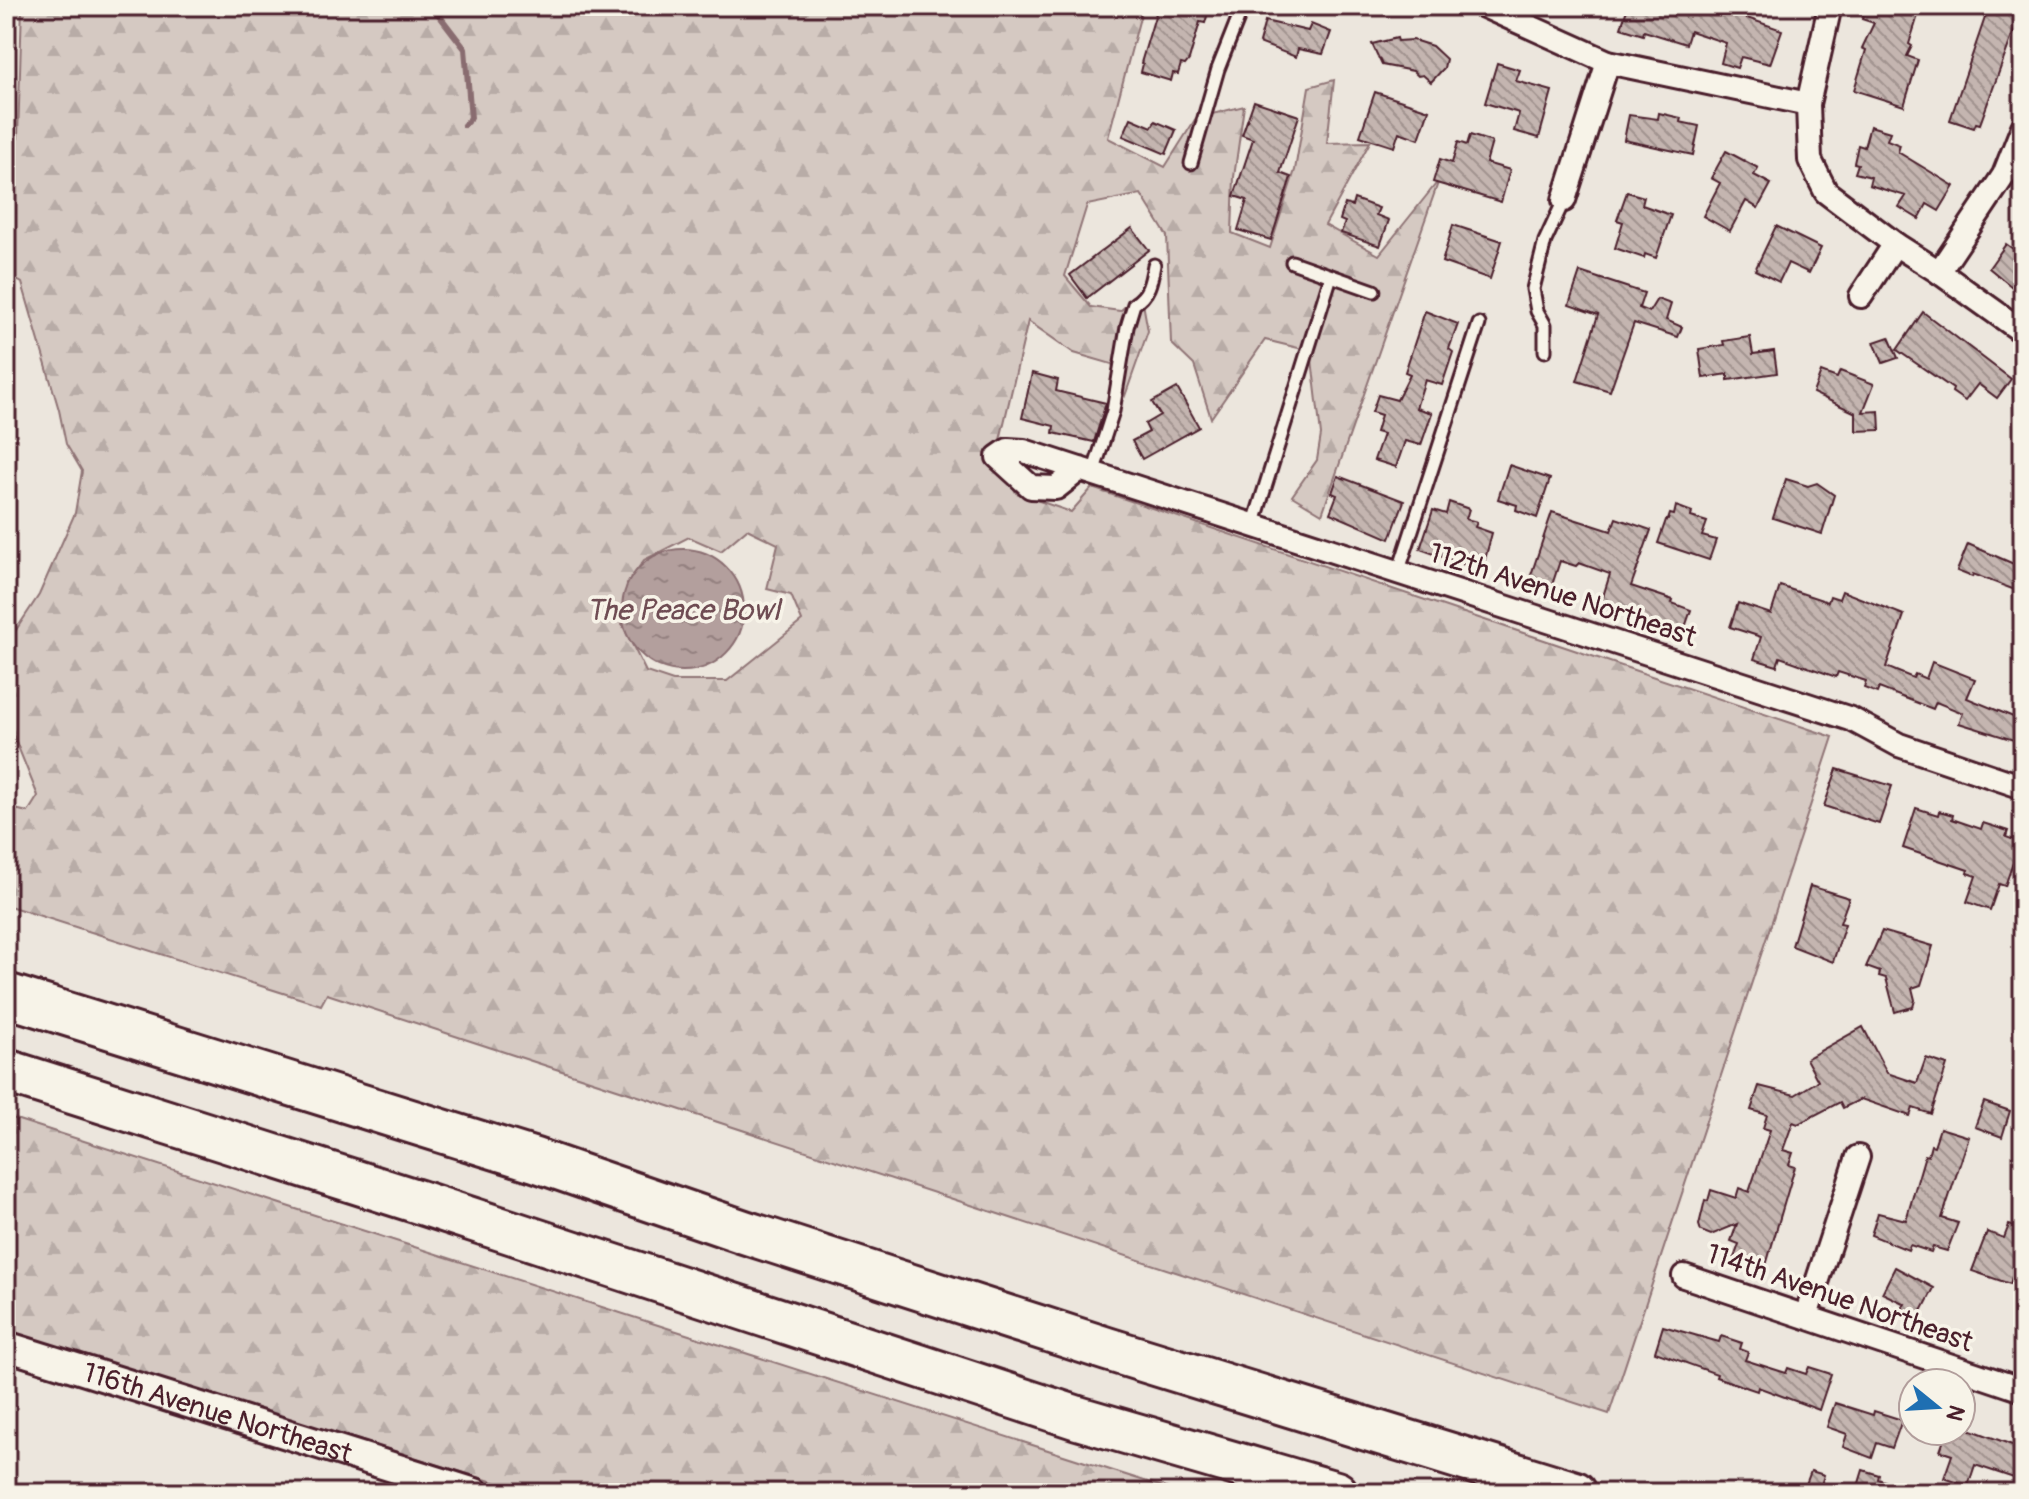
<svg xmlns="http://www.w3.org/2000/svg" width="2029" height="1499" font-family="Pangolin,sans-serif">
  <style>
    .forest { fill: url(#forest-firs); stroke: #907476; stroke-width: 2; fill-rule: evenodd }
    .water { fill: url(#water-ripples); stroke: #896c6f; stroke-width: 2 }
    .lines { fill: none; stroke-linecap: round; stroke-linejoin: round }
    .stream { stroke: #896c6f; stroke-width: 6 }
    .building { fill: url(#building-back-hatch); stroke: #4a1f2b; stroke-width: 2 }
    .service-casing { stroke: #4a1f2b; stroke-width: 17 }
    .minor-casing { stroke: #4a1f2b; stroke-width: 28 }
    .tertiary-casing { stroke: #4a1f2b; stroke-width: 34 }
    .motorway-casing { stroke: #4a1f2b; stroke-width: 48 }
    .service { stroke: #f7f3e8; stroke-width: 11 }
    .minor { stroke: #f7f3e8; stroke-width: 22 }
    .tertiary { stroke: #f7f3e8; stroke-width: 28 }
    .motorway { stroke: #f7f3e8; stroke-width: 42 }
    .labels { text-anchor: middle; stroke-width: 7; stroke-linejoin: round; paint-order: stroke }
    .street-label { font-size: 28px; fill: #4a1f2b; stroke: #f7f3e8 }
    .water-label { font-size: 30px; font-style: italic; fill: #6f4c53; stroke: #f7f3e8 }
  </style>
  <defs>
    <pattern id="forest-firs" width="22" height="20" patternUnits="userSpaceOnUse" patternTransform="scale(2)"><rect width="22" height="20" fill="#d5c9c2"/><path d="M5 1l3.5 6h-7zM16 11l3.5 6h-7z" fill="#b8aca7"/></pattern>
    <pattern id="water-ripples" width="26" height="14" patternUnits="userSpaceOnUse" patternTransform="scale(2)"><rect width="26" height="14" fill="#b39f9d"/><path d="M2 4q2-2 4 0t4 0M15 11q2-2 4 0t4 0" fill="none" stroke="#948180"/></pattern>
    <pattern id="building-back-hatch" width="6" height="6" patternUnits="userSpaceOnUse" patternTransform="scale(2)"><rect width="6" height="6" fill="#c4b5b0"/><path d="M-1 5l2 2M0 0l6 6M5-1l2 2" fill="none" stroke="#a1938f"/></pattern>
  </defs>
  <rect width="100%" height="100%" fill="#ece6dd"/>
  <filter id="ink" filterUnits="userSpaceOnUse"><feTurbulence type="fractalNoise" baseFrequency=".0125" numOctaves="2"/><feDisplacementMap in="SourceGraphic" scale="16" xChannelSelector="R" yChannelSelector="G"/><feConvolveMatrix kernelMatrix="1 2 1 2 8 2 1 2 1" color-interpolation-filters="sRGB"/></filter>
  <g filter="url(#ink)">
    <!-- forest -->
    <g class="forest">
      <path d="M 22,6 L 1143,6 L 1108,138 L 1165,167 L 1196,118 L 1244,106 L 1234,177 L 1232,233 L 1270,248 L 1295,170 L 1309,87 L 1334,80 L 1327,143 L 1370,142 L 1325,225 L 1379,255 L 1439,180 L 1322,514 L 1292,496 L 1317,460 L 1321,435 L 1311,351 L 1265,340 L 1211,418 L 1194,365 L 1171,343 L 1167,236 L 1141,194 L 1087,205 L 1065,276 L 1091,307 L 1120,311 L 1141,292 L 1148,331 L 1125,396 L 1112,364 L 1074,353 L 1028,321 L 997,453 L 1016,493 L 1071,512 L 1092,488 L 1833,737 L 1609,1414 L 327,994 L 321,1005 L 6,905 L 6,807 L 28,812 L 38,796 L 6,717 L 6,645 L 39,595 L 75,513 L 82,471 L 66,444 L 59,410 L 22,283 L 6,274 L 6,134 L 18,138 ZM 747,529 L 778,544 L 767,589 L 791,595 L 802,621 L 727,681 L 673,681 L 646,672 L 622,624 L 627,584 L 644,560 L 689,537 L 721,551 Z"/>
      <polygon points="6,1116 1182,1493 529,1493 6,1331"/>
    </g>
    <!-- water -->
    <circle class="water" cx="683" cy="610" r="61"/>
    <g class="lines">
      <!-- stream -->
      <polyline class="stream" points="432,6 465,49 471,118 464,125"/>
    </g>
    <!-- building -->
    <g class="building">
      <polygon points="1158,6 1210,6 1205,23 1200,22 1189,60 1185,65 1181,64 1178,74 1173,73 1171,81 1141,72 1143,64 1141,63"/>
      <polygon points="1628,6 1725,6 1724,10 1782,30 1770,64 1741,57 1737,68 1721,63 1726,43 1690,31 1686,44 1644,31 1643,35 1621,28"/>
      <polygon points="1866,6 1921,6 1909,44 1912,46 1907,56 1918,60 1904,106 1854,90 1866,50 1862,48 1874,23 1862,19"/>
      <polygon points="1989,6 2023,6 1980,124 1976,123 1974,128 1950,120"/>
      <polygon points="1265,21 1308,31 1311,24 1331,32 1323,54 1298,49 1296,57 1259,43"/>
      <polygon points="1397,38 1398,41 1413,40 1432,46 1446,59 1444,68 1431,82 1423,75 1418,76 1413,71 1382,65 1372,44"/>
      <polygon points="1497,63 1520,70 1516,81 1552,91 1539,138 1514,131 1519,113 1485,103"/>
      <polygon points="1375,92 1429,110 1419,139 1399,132 1394,147 1360,136"/>
      <polygon points="1254,101 1299,116 1280,173 1291,177 1271,240 1238,230 1247,200 1234,196 1253,139 1242,135"/>
      <polygon points="1659,113 1681,118 1680,122 1699,126 1693,155 1624,140 1629,115 1658,119"/>
      <polygon points="1131,118 1152,127 1155,121 1176,130 1166,154 1123,136"/>
      <polygon points="1870,126 1890,132 1887,140 1900,145 1898,152 1954,186 1939,211 1927,204 1919,219 1899,207 1906,196 1869,185 1871,177 1855,173 1858,164 1854,163 1858,145 1864,147"/>
      <polygon points="1470,135 1492,142 1486,163 1510,170 1501,202 1433,182 1440,159 1452,163 1458,142 1467,145"/>
      <polygon points="1726,151 1758,168 1754,175 1771,184 1758,208 1746,201 1730,231 1703,216 1720,183 1711,178"/>
      <polygon points="1627,192 1644,197 1642,205 1671,215 1656,258 1645,254 1644,258 1615,248 1623,222 1617,220"/>
      <polygon points="1354,199 1379,208 1376,215 1389,220 1380,246 1341,233 1345,222 1340,220 1345,204 1352,206"/>
      <polygon points="1453,225 1502,241 1490,279 1442,262"/>
      <polygon points="1776,226 1821,248 1809,273 1788,263 1779,282 1755,270"/>
      <polygon points="1132,228 1149,250 1087,298 1070,275"/>
      <polygon points="2006,244 2023,256 2023,296 1989,268"/>
      <polygon points="1580,272 1644,293 1639,308 1649,312 1657,299 1671,304 1666,320 1682,327 1678,337 1634,323 1610,391 1577,381 1598,315 1569,305"/>
      <polygon points="1425,311 1458,324 1449,349 1453,352 1442,385 1425,380 1416,408 1432,413 1421,445 1405,441 1396,467 1374,460 1383,434 1376,432 1381,415 1372,412 1378,395 1397,400 1410,374 1405,372"/>
      <polygon points="1923,312 2011,379 1997,398 1978,384 1965,401 1952,392 1953,389 1897,350"/>
      <polygon points="1750,337 1753,354 1774,351 1777,373 1728,380 1728,374 1703,378 1699,349 1724,345 1723,341"/>
      <polygon points="1889,337 1898,358 1883,363 1874,342"/>
      <polygon points="1840,371 1874,384 1863,412 1879,411 1880,430 1856,431 1856,413 1813,393 1821,372 1837,378"/>
      <polygon points="1032,373 1058,380 1056,391 1106,403 1094,442 1053,433 1054,426 1022,418"/>
      <polygon points="1177,388 1199,427 1142,459 1132,441 1149,432 1145,424 1160,415 1152,402"/>
      <polygon points="1509,465 1550,479 1537,518 1516,510 1517,505 1498,499"/>
      <polygon points="1338,476 1404,501 1390,539 1330,513 1337,495 1332,493"/>
      <polygon points="1786,479 1808,486 1817,483 1834,495 1822,534 1773,518"/>
      <polygon points="1449,502 1469,509 1466,519 1477,522 1475,527 1492,533 1482,571 1420,549 1433,510 1446,514"/>
      <polygon points="1676,506 1692,512 1691,517 1707,522 1702,536 1716,540 1709,560 1658,543 1666,520 1668,520 1670,514 1674,515"/>
      <polygon points="1552,512 1611,531 1616,518 1651,530 1631,586 1673,600 1672,603 1691,610 1683,633 1600,606 1610,574 1579,563 1576,566 1560,561 1550,591 1528,584"/>
      <polygon points="1968,544 2023,568 2023,593 1973,574 1972,577 1957,571"/>
      <polygon points="1780,586 1828,602 1830,596 1839,599 1842,591 1904,615 1886,667 1913,678 1915,674 1926,679 1932,662 1975,679 1967,698 2023,721 2023,743 1959,723 1963,713 1936,702 1933,709 1879,688 1877,693 1864,688 1866,681 1838,672 1836,677 1780,657 1777,666 1754,659 1761,637 1730,627 1738,603 1771,614"/>
      <polygon points="1837,769 1892,786 1879,824 1824,806"/>
      <polygon points="1916,808 1938,815 1939,811 1953,815 1952,819 1981,829 1983,823 2008,831 2006,837 2020,842 2005,886 1999,884 1990,910 1967,902 1976,876 1967,873 1968,870 1903,848"/>
      <polygon points="1810,886 1849,898 1840,923 1845,924 1833,962 1792,946"/>
      <polygon points="1882,931 1933,946 1921,985 1912,988 1915,1000 1913,1007 1895,1012 1886,978 1879,976 1880,972 1866,967"/>
      <polygon points="1863,1027 1887,1073 1917,1083 1926,1058 1947,1065 1931,1114 1913,1108 1910,1116 1861,1099 1843,1108 1840,1102 1798,1124 1793,1122 1783,1150 1793,1153 1789,1165 1795,1167 1764,1272 1733,1261 1739,1244 1731,1241 1737,1224 1711,1235 1701,1231 1699,1225 1705,1200 1708,1201 1711,1190 1736,1198 1739,1188 1749,1192 1770,1130 1763,1128 1767,1115 1751,1110 1759,1086 1795,1095 1818,1081 1806,1059"/>
      <polygon points="1984,1102 2010,1111 2002,1137 1975,1127"/>
      <polygon points="1940,1128 1969,1137 1942,1218 1958,1223 1947,1251 1933,1247 1931,1252 1910,1245 1908,1250 1871,1235 1878,1213 1906,1220 1925,1155 1928,1156 1931,1145 1934,1146"/>
      <polygon points="2009,1225 2023,1229 2023,1257 2019,1256 2010,1284 1972,1271 1987,1232 2004,1238"/>
      <polygon points="1895,1267 1934,1288 1919,1317 1902,1308 1905,1304 1882,1293"/>
      <polygon points="1663,1326 1719,1342 1721,1336 1742,1343 1740,1349 1748,1352 1745,1360 1786,1373 1788,1368 1806,1374 1809,1367 1831,1374 1819,1410 1758,1387 1757,1391 1716,1377 1717,1374 1655,1352"/>
      <polygon points="1835,1403 1873,1415 1874,1411 1902,1420 1892,1448 1877,1443 1872,1458 1843,1447 1847,1434 1827,1427"/>
      <polygon points="1961,1426 2023,1449 2023,1481 1975,1465 1968,1486 1944,1478 1952,1455 1940,1451 1947,1431 1961,1431"/>
      <polygon points="1863,1470 1879,1475 1878,1479 1910,1490 1909,1493 1856,1493"/>
      <polygon points="1811,1471 1824,1475 1819,1492 1805,1487"/>
    </g>
    <g class="lines">
      <!-- service casing -->
      <g class="service-casing">
        <g id="service">
          <polyline points="1191,163 1218,69 1243,6"/>
          <polyline points="1292,262 1374,291"/>
          <polyline points="1545,351 1545,325 1537,311 1533,289 1545,241 1564,200"/>
          <path d="M 1093,473 L 1113,411 L 1127,327 L 1134,304 C 1149,295 1151,282 1154,265"/>
          <polyline points="1253,526 1331,276"/>
          <polyline points="1398,573 1479,324"/>
        </g>
      </g>
      <!-- minor casing -->
      <g class="minor-casing">
        <g id="minor">
          <polyline points="1484,6 1608,62 1808,104"/>
          <polyline points="1830,6 1808,104 1810,160 1826,192 1895,244 1939,272 2023,332"/>
          <polyline points="1564,200 1608,62"/>
          <polyline points="1939,272 2004,175 2023,127"/>
          <polyline points="1861,296 1895,244"/>
          <polyline points="1080,469 1056,488 1031,487 998,457 1008,450 1024,451 1851,719 1899,745 2023,787"/>
          <polyline points="1684,1276 2023,1390"/>
          <polyline points="1806,1316 1858,1157"/>
        </g>
      </g>
      <!-- tertiary casing -->
      <g class="tertiary-casing">
        <g id="tertiary">
          <path id="s1" d="M 6,1346 L 475,1493"/>
        </g>
      </g>
      <!-- motorway casing -->
      <g class="motorway-casing">
        <g id="motorway">
          <polyline points="6,995 535,1160 744,1232 1107,1349 1575,1493"/>
          <polyline points="6,1071 419,1202 1078,1418 1336,1493"/>
        </g>
      </g>
      <!-- service -->
      <use href="#service" class="service"/>
      <!-- minor -->
      <use href="#minor" class="minor"/>
      <!-- tertiary -->
      <use href="#tertiary" class="tertiary"/>
      <!-- motorway -->
      <use href="#motorway" class="motorway"/>
    </g>
  </g>
  <g class="labels">
    <!-- street labels -->
    <g class="street-label">
      <text transform="translate(1563 594) rotate(18)" y="10">112th Avenue Northeast</text>
      <text transform="translate(1840 1297) rotate(19)" y="10">114th Avenue Northeast</text>
      <text dy="10" stroke="none"><textPath href="#s1" startOffset="222">116th Avenue Northeast</textPath></text>
    </g>
    <!-- water labels -->
    <g class="water-label">
      <text x="683" y="620">The Peace Bowl</text>
    </g>
  </g>
  <!-- margin -->
  <rect width="2029" height="1499" fill="none" stroke="#f7f3e8" stroke-width="32"/>
  <rect x="16" y="16" width="1997" height="1467" fill="none" stroke="#4a1f2b" stroke-width="3" filter="url(#ink)"/>
  <!-- north arrow -->
  <g transform="translate(1937 1407) rotate(108)"><circle r="38" fill="#f7f3e8" stroke="#b29e9c" stroke-width="2"/>
  <path d="M0-6L14 30L0 20L-14 30Z" fill="#1f6fb2"/>
  <text y="-12" font-size="22" font-weight="bold" text-anchor="middle" fill="#4a1f2b">N</text>
  </g>
</svg>
